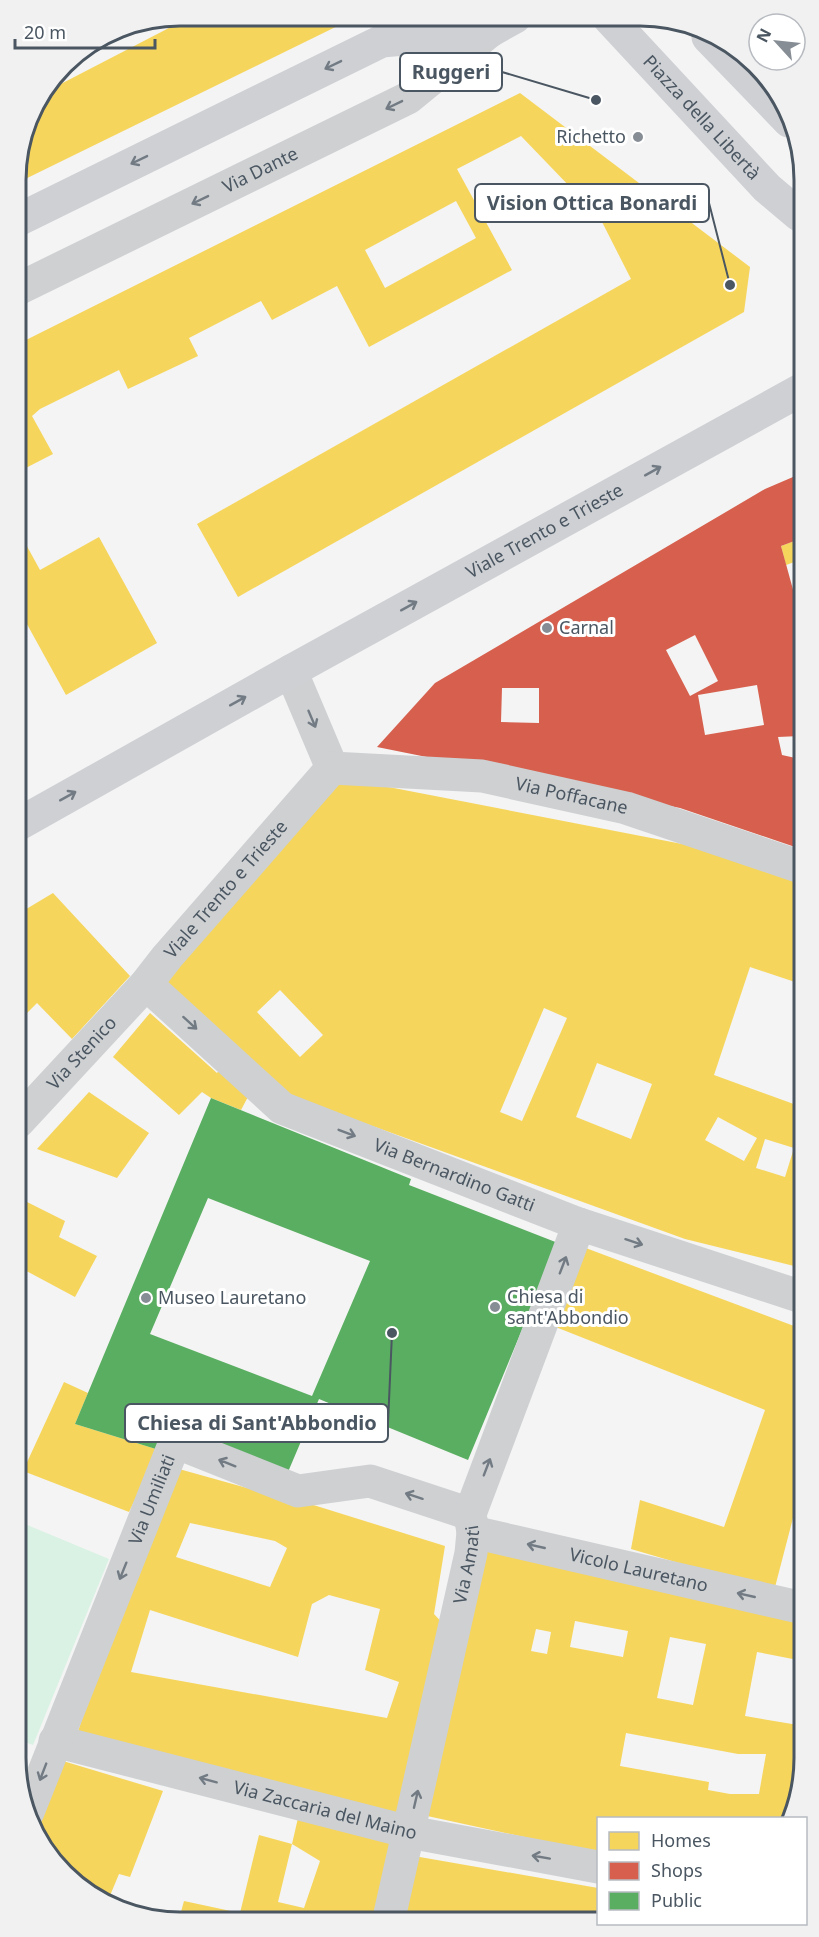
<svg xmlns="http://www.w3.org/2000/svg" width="819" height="1937" font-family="'Noto Sans',sans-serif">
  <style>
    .green { fill: #d9f2e3 }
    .homes { fill: #f6d55c; fill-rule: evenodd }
    .shops { fill: #d6604d; fill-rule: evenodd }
    .public { fill: #5aae61; fill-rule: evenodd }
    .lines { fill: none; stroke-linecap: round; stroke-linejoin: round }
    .minor { stroke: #ced0d2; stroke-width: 33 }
    .secondary { stroke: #ced0d4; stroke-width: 33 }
    .oneway { stroke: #727b84 }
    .oneway2 { stroke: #727b83 }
    .poi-dot { fill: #868d94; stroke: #fff; stroke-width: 2 }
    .labels { text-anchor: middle; stroke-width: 6; stroke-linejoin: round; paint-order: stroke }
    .street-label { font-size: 18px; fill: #4a5661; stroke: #fff }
    .poi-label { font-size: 18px; fill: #4a5661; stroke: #fff; text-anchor: start }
    .rim { fill: none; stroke: #4a5661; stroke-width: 3 }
    .leader { fill: none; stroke: #4a5661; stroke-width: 2 }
    .callout-dot { fill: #4a5661; stroke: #fff; stroke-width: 2 }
    .callout { fill: #fff; stroke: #4a5661; stroke-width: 2 }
    .callout-label { font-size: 20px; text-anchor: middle; font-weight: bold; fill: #4a5661 }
  </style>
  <rect width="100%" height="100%" fill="#f4f4f4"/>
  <!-- green -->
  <polygon class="green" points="20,1522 109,1559 33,1745 20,1740"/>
  <!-- homes -->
  <g class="homes">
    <polygon points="194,15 358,16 15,184 15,168 32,107 51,82 53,88"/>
    <path d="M 520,93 L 750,267 L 744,312 L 238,597 L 197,524 L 631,279 L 600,218 L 521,136 L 457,169 L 512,270 L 369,347 L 337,286 L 272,320 L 261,301 L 189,338 L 198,356 L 128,389 L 119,370 L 40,409 L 32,416 L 53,454 L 16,473 L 16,345 ZM 456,201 L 476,238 L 385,288 L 365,250 Z"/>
    <polygon points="17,528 40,570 99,537 157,643 66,695 17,606"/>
    <polygon points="800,539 800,560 786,565 781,546"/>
    <path d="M 342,778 L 708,849 L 801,878 L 801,984 L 750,967 L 714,1075 L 802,1107 L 802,1176 L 798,1188 L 802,1189 L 802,1268 L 685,1239 L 295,1098 L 161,982 ZM 280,990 L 323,1035 L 300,1057 L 257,1012 ZM 544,1008 L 567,1018 L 522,1121 L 500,1112 ZM 597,1063 L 652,1084 L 631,1139 L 576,1117 ZM 718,1117 L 757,1138 L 744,1161 L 705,1140 ZM 765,1139 L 794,1148 L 785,1177 L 756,1168 Z"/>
    <polygon points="53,893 130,976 72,1039 37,1003 18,1022 18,914"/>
    <polygon points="150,1013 217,1073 222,1067 250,1093 241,1110 211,1098 202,1092 179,1115 113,1057"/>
    <polygon points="89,1092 149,1133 117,1178 37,1149"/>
    <polygon points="19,1198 65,1221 59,1237 97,1256 75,1297 19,1267"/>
    <polygon points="575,1244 802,1329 803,1520 793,1518 774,1591 631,1549 640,1500 724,1527 765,1410 543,1322"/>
    <polygon points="64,1382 88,1393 75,1424 159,1450 129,1512 23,1471"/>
    <path d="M 179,1469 L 258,1491 L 291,1498 L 445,1546 L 434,1614 L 448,1629 L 402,1816 L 76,1737 L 100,1667 ZM 190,1523 L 275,1541 L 287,1548 L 270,1587 L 176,1557 ZM 329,1595 L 380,1609 L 365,1670 L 399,1682 L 387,1718 L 131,1672 L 150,1610 L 298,1657 L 312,1604 Z"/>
    <path d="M 478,1549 L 803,1622 L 803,1661 L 757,1652 L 745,1716 L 804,1726 L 804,1768 L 785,1818 L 727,1817 L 726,1818 L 598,1818 L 598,1853 L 418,1814 ZM 575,1621 L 628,1631 L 623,1657 L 570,1647 ZM 536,1629 L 551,1632 L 547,1654 L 531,1651 ZM 670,1637 L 706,1644 L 693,1705 L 657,1698 ZM 626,1733 L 738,1754 L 766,1754 L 759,1794 L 730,1794 L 708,1790 L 709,1782 L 620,1766 Z"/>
    <polygon points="63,1761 163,1791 130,1877 119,1874 109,1898 63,1874 37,1828"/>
    <polygon points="298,1818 394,1840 378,1918 179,1919 184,1901 240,1913 259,1835 292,1844 278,1902 304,1908 320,1861 292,1844"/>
    <polygon points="414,1856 598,1888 598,1917 400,1918"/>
  </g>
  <!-- shops -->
  <path class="shops" d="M 800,474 L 800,539 L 781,546 L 800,615 L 800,736 L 778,737 L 782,755 L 800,759 L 801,849 L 680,808 L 377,747 L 435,683 L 765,489 ZM 695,635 L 718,681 L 690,696 L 666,650 ZM 757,685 L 764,725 L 705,735 L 698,695 ZM 502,688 L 539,688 L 539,723 L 501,722 Z"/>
  <!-- public -->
  <path class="public" d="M 211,1098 L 411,1179 L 409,1185 L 558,1243 L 468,1460 L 319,1399 L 285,1479 L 159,1450 L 75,1424 ZM 208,1198 L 370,1261 L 312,1396 L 150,1334 Z"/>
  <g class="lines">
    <!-- minor -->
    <g class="minor">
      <path id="s1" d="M 16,290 L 408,98 L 490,31"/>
      <polyline points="291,671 332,768"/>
      <path id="s2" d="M 332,768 L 482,776 L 626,808 L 801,867"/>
      <path id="s3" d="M 146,984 L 282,1108 L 579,1224 L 802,1297"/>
      <path id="s4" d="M 18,1122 L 146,984 L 167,957 L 332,768"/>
      <path id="s5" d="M 473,1532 L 803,1608"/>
      <path id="s6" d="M 55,1741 L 409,1832 L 598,1867"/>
      <path id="s7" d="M 28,1812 L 175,1442 L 298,1491 L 370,1481 L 470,1514"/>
      <path id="s8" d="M 389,1918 L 471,1553 L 473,1532 L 470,1514 L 579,1224"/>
    </g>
    <!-- secondary -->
    <g class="secondary">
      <path id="s9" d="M 609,18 L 767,188 L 799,215"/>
      <polyline points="708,37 789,121"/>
      <polyline points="16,221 382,41 490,31 515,17"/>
      <path id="s10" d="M 17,825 L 291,671 L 799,391"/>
    </g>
  </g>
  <!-- one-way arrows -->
  <defs><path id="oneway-shaft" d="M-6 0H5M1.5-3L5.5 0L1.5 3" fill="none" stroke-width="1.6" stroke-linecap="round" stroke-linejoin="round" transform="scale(1.5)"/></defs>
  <g class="oneway">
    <use href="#oneway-shaft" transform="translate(333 65) rotate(154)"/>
    <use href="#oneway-shaft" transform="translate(139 160) rotate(154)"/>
    <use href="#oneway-shaft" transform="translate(653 471) rotate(-29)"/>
    <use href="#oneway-shaft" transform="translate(409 606) rotate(-29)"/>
    <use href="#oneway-shaft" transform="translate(238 701) rotate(-29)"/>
    <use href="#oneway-shaft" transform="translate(68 796) rotate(-29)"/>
  </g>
  <g class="oneway2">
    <use href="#oneway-shaft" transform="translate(394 105) rotate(154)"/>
    <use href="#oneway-shaft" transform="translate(200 200) rotate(154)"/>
    <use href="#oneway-shaft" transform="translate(312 719) rotate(67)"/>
    <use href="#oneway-shaft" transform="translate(190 1023) rotate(42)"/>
    <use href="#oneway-shaft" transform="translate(347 1133) rotate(21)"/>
    <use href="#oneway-shaft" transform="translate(634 1242) rotate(18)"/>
    <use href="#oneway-shaft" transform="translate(563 1265) rotate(-69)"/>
    <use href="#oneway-shaft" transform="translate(227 1463) rotate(-158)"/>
    <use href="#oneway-shaft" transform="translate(487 1467) rotate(-69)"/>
    <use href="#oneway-shaft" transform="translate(414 1496) rotate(-162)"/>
    <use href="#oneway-shaft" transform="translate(536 1546) rotate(-167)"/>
    <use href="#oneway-shaft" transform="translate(123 1571) rotate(112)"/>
    <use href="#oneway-shaft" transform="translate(746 1595) rotate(-167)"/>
    <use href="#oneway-shaft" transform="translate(43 1772) rotate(111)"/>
    <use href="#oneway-shaft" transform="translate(208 1780) rotate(-165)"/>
    <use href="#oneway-shaft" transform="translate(416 1799) rotate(-77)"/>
    <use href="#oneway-shaft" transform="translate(541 1857) rotate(-170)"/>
  </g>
  <!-- markers -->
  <g class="poi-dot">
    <circle cx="638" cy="137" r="6"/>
    <circle cx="547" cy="628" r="6"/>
    <circle cx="146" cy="1298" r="6"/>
    <circle cx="495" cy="1307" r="6"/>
  </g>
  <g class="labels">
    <!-- street labels -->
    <g class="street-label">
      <text dy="6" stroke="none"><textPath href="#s9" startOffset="136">Piazza della Libertà</textPath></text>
      <text dy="6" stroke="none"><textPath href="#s1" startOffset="272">Via Dante</textPath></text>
      <text dy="6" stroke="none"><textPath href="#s10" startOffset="604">Viale Trento e Trieste</textPath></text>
      <text dy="6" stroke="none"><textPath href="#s2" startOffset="242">Via Poffacane</textPath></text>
      <text dy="6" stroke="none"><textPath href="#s4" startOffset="312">Viale Trento e Trieste</textPath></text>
      <text dy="6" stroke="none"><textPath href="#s4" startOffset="94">Via Stenico</textPath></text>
      <text dy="6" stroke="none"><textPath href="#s3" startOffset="369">Via Bernardino Gatti</textPath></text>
      <text dy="6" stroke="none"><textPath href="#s7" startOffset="336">Via Umiliati</textPath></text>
      <text dy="6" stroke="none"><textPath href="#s8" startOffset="362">Via Amati</textPath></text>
      <text dy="6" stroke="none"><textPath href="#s5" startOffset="170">Vicolo Lauretano</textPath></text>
      <text dy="6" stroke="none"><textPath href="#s6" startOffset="279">Via Zaccaria del Maino</textPath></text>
    </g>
    <!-- poi labels -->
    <g class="poi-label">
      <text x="626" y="143" text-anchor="end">Richetto</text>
      <text x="559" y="634">Carnal</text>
      <text x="507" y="1303">Chiesa di<tspan x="507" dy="21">sant'Abbondio</tspan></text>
      <text x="158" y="1304">Museo Lauretano</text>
    </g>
  </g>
  <!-- crop -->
  <path d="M0 0H819V1937H0ZM180 26H640A154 154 0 0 1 794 180V1758A154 154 0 0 1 640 1912H180A154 154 0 0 1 26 1758V180A154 154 0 0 1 180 26Z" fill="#f1f1f2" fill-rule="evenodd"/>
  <path class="rim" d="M180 26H640A154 154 0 0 1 794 180V1758A154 154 0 0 1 640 1912H180A154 154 0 0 1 26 1758V180A154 154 0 0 1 180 26Z"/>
  <!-- callouts -->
  <path class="leader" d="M596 100L502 72M730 285L709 203M392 1333L388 1423"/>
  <g class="callout-dot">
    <circle cx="596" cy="100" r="6"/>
    <circle cx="730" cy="285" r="6"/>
    <circle cx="392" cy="1333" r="6"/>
  </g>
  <g class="callout">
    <rect x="400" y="53" width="102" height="38" rx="6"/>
    <rect x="475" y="184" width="234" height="38" rx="6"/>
    <rect x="125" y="1404" width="263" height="38" rx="6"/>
  </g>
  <g class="callout-label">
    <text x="451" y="79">Ruggeri</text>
    <text x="592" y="210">Vision Ottica Bonardi</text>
    <text x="257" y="1430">Chiesa di Sant'Abbondio</text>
  </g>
  <!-- legend -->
  <rect x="597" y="1817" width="210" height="108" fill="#ffffff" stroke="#b7bbc0" stroke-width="1.5"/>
  <rect x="609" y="1832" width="30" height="18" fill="#f6d55c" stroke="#b7bbc0" stroke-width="1.5"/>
  <text x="651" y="1847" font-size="18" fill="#4a5661">Homes</text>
  <rect x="609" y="1862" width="30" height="18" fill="#d6604d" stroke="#b7bbc0" stroke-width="1.5"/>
  <text x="651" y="1877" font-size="18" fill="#4a5661">Shops</text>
  <rect x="609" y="1892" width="30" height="18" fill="#5aae61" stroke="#b7bbc0" stroke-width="1.5"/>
  <text x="651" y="1907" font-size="18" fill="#4a5661">Public</text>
  <!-- north arrow -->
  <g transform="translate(777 42) rotate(297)"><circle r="28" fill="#ffffff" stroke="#b7bbc0" stroke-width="1.5"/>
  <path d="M0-4.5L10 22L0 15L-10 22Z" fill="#868d94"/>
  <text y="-9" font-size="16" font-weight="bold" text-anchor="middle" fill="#4a5661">N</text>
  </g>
  <!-- scale -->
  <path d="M15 39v9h140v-9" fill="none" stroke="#4a5661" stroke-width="3"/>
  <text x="24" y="39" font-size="18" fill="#4a5661" stroke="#ffffff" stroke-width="4.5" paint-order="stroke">20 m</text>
</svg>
